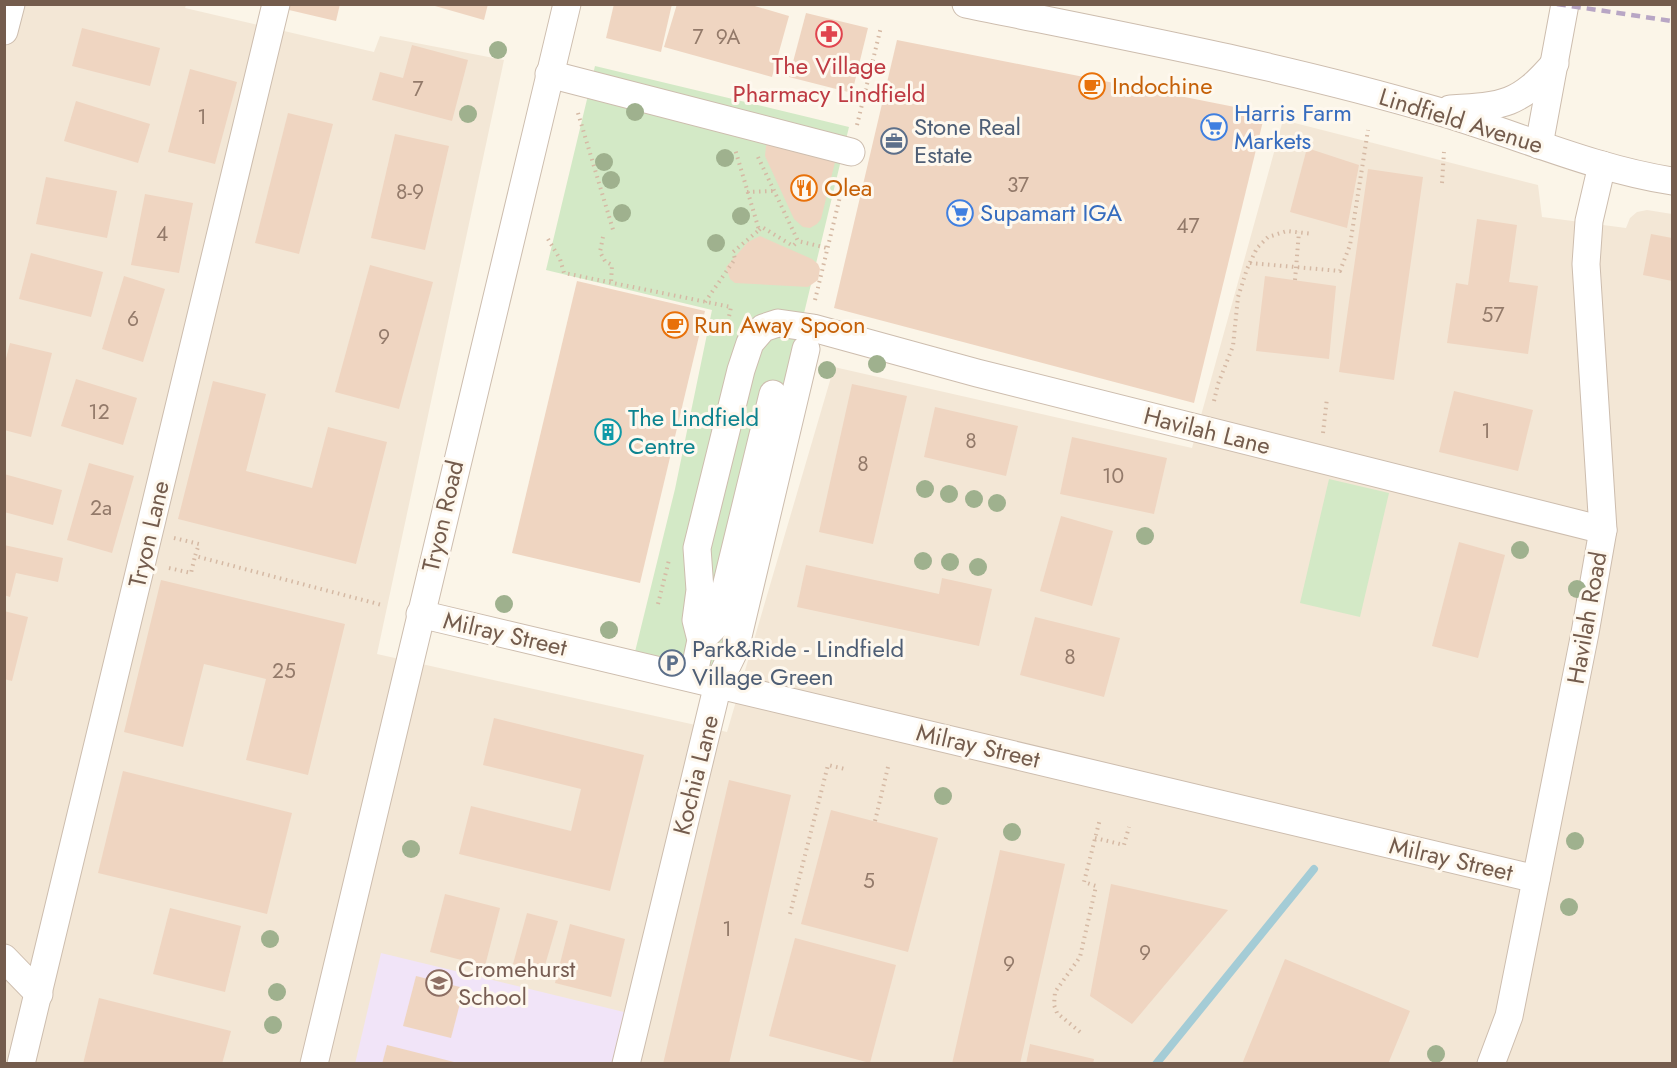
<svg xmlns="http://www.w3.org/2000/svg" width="1677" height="1068" font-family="Jost,sans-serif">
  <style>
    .residential { fill: #f3e7d6 }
    .education { fill: #f1e4f8 }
    .green { fill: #d3e9c6 }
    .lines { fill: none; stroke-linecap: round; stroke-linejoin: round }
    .stream { stroke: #a4ccd6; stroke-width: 8 }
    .building { fill: #efd5c1 }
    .minor-casing { stroke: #cdbdae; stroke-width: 29 }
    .path { stroke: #d5b9a4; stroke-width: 4; stroke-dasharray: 1.5 4.5; stroke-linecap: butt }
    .minor { stroke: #fff; stroke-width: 27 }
    .rail { stroke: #b8a6c5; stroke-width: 4.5; stroke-dasharray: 9 6; stroke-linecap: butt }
    .tree { fill: #9fb18e }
    .labels { text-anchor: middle; stroke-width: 6; stroke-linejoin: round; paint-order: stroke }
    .number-label { font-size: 21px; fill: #937a6a }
    .health-label { font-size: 24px; fill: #be3a42; stroke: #fef8ee }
    .food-label { font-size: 24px; fill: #c56008; stroke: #fef8ee; text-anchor: start }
    .shop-label { font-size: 24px; fill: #366cbe; stroke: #fef8ee; text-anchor: start }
    .street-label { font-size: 24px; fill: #745c4d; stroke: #fef8ee }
    .service-label { font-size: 24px; fill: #4e5e75; stroke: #fef8ee; text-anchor: start }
    .culture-label { font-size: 24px; fill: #0d838f; stroke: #fef8ee; text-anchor: start }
    .education-label { font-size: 24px; fill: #785e54; stroke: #fef8ee; text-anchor: start }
  </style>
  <rect width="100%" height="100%" fill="#fbf5e8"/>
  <!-- residential -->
  <polygon class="residential" points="5,5 186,5 185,8 374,52 380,36 504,60 377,654 727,732 834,367 1192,448 1283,120 1538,185 1542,217 1626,228 1630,218 1637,212 1647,210 1672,214 1672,1063 5,1064"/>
  <!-- education -->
  <polygon class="education" points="381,953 628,1013 615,1063 355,1064"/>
  <!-- green -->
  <g class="green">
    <polygon points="595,66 849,127 784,396 718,684 632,664 675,489 712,310 546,270"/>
    <polygon points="1329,479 1389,493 1360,617 1300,603"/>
  </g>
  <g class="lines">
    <!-- stream -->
    <polyline class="stream" points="1156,1064 1314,869"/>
  </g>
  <!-- building -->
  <g class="building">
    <polygon points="290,4 340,4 336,21 289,10"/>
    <polygon points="428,4 488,4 484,20"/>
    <polygon points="614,4 672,4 661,52 606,38"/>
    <polygon points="677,4 748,4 789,16 772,77 664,47"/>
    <polygon points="806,13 868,28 852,93 789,77"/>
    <polygon points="82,28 160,48 150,86 72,66"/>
    <polygon points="897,40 1265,113 1194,403 834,308"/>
    <polygon points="412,45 468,60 452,121 372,100 380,72 403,78"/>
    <polygon points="190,69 237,82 215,164 168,152"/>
    <polygon points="76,101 150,124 138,163 64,141"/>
    <polygon points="288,113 333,124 299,254 255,243"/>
    <polygon points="395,134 449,146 425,250 371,238"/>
    <polygon points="770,140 837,154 821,219 817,224 810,228 803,227 794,219 765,156 766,146"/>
    <polygon points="1307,148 1359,165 1347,228 1290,212"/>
    <polygon points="1368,169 1423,177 1394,380 1339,372"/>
    <polygon points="46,177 117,191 107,238 36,224"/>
    <polygon points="145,194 193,203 179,273 131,265"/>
    <polygon points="1477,219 1517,225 1509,282 1538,286 1528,354 1447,343 1456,283 1468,285"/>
    <polygon points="1651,234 1672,238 1672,281 1643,275"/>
    <polygon points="760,236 812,259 818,264 820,269 818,280 808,287 735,283 730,279 726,267 748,242"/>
    <polygon points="31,253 103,272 91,317 19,299"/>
    <polygon points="370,265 433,282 399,409 335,392"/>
    <polygon points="124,276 165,289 143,362 102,349"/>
    <polygon points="1265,276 1336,286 1329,359 1256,351"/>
    <polygon points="577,281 705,311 640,583 512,553"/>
    <polygon points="10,343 52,353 31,437 4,430 4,366"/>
    <polygon points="76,379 137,398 123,445 61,426"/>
    <polygon points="213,381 266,394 246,471 312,488 328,427 387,442 356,564 178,519"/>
    <polygon points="852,384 907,396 873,544 819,532"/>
    <polygon points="1454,391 1533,410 1518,471 1439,452"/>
    <polygon points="935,407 1018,426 1006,476 924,457"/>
    <polygon points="1072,437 1167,458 1154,514 1060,494"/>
    <polygon points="89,463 134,476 112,553 67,540"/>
    <polygon points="4,474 62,490 53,525 4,512"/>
    <polygon points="1061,516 1113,531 1092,606 1040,591"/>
    <polygon points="1459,542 1505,555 1478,658 1432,646"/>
    <polygon points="4,545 63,558 58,582 16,573 10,597 4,595"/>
    <polygon points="806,565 939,594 942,578 992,589 979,646 797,607"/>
    <polygon points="161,580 345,624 308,775 246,760 266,679 204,664 183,747 124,732"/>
    <polygon points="4,611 28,617 12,681 4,679"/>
    <polygon points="1035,617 1120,638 1104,697 1020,675"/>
    <polygon points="494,718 644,755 610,891 459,854 471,806 571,831 581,789 483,765"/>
    <polygon points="123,771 292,813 267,914 98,873"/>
    <polygon points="729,780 791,795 729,1064 663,1064"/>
    <polygon points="831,810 938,838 908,952 801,924"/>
    <polygon points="1000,850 1065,864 1020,1064 952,1064"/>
    <polygon points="1111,884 1228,910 1132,1024 1090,996"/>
    <polygon points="445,894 500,908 485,966 430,952"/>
    <polygon points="170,908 241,926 225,992 153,974"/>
    <polygon points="527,913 558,921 543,972 513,964"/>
    <polygon points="570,924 625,939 611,997 555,983"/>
    <polygon points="795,938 896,965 870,1063 769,1036"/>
    <polygon points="1285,959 1410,1011 1388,1064 1242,1064"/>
    <polygon points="416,976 464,988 451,1038 403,1026"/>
    <polygon points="99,998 231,1031 222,1064 83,1064"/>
    <polygon points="1030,1044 1094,1059 1093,1064 1026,1064"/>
    <polygon points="387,1045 458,1063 458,1064 382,1064"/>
  </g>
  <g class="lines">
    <!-- minor casing -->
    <g class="minor-casing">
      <g id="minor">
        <path d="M 966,4 C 1123,36 1280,65 1434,110 C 1514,133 1590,168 1672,181"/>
        <polyline points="4,31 11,4"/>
        <polyline points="549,74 851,152"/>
        <path d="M 1450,109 C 1504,106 1519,105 1555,63"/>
        <polyline points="1539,145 1565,4"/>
        <polyline points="420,614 1536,879"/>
        <polyline points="701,640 717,624 773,394"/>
        <polyline points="693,678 701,640 696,620 700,590 697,548 741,370 750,343 763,328 778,323 813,328 977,373 1603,530"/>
        <polyline points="4,958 39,994"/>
        <polyline points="21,1064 276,4"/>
        <polyline points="314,1064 567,4"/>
        <polyline points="626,1064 718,684 735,649 806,349"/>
        <polyline points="1491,1064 1509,1016 1585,633 1603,530 1586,264 1589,221 1602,165"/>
      </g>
    </g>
    <!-- path -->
    <g class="path">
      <polyline points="578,113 614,233"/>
      <polyline points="857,125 881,27"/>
      <polyline points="758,157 798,241 827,248"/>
      <polyline points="1442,183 1444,152"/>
      <polyline points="747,192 774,191"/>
      <polyline points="759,230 762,227 793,246 798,241"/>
      <polyline points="603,237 600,252 605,261 612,265 611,283"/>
      <polyline points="548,239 560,259 564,273 731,307 727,326"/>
      <polyline points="1250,263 1340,271 1350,245 1368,130"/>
      <polyline points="1295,280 1299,232"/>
      <polyline points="815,300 845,176"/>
      <polyline points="705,302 735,259 733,252 759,230 735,149"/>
      <polyline points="1214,401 1218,384 1233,346 1238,297 1247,269 1257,248 1268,237 1287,231 1313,234"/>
      <polyline points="1323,433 1327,398"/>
      <polyline points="174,538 199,544 195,556 382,605"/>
      <polyline points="169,568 191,573 195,556"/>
      <polyline points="658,604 669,560"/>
      <polyline points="875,821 888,767"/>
      <polyline points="1095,838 1124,845 1129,827"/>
      <polyline points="790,914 828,765 845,769"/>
      <polyline points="1080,1032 1057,1013 1054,1005 1055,992 1080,957 1096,886 1084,882 1100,819"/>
    </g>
    <!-- minor -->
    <use href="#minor" class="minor"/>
    <!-- rail -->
    <polyline class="rail" points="1557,4 1672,21"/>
  </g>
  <!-- trees -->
  <g class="tree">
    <circle cx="498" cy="50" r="9"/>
    <circle cx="635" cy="112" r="9"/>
    <circle cx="468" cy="114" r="9"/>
    <circle cx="725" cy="158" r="9"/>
    <circle cx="604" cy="162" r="9"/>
    <circle cx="611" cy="180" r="9"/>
    <circle cx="622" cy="213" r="9"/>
    <circle cx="741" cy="216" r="9"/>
    <circle cx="716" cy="243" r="9"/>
    <circle cx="877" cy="364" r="9"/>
    <circle cx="827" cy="370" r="9"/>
    <circle cx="925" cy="489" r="9"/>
    <circle cx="949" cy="494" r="9"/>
    <circle cx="974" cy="499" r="9"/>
    <circle cx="997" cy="503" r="9"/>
    <circle cx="1145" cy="536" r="9"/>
    <circle cx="1520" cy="550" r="9"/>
    <circle cx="923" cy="561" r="9"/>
    <circle cx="950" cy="562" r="9"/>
    <circle cx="978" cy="567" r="9"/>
    <circle cx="1577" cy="589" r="9"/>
    <circle cx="504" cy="604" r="9"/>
    <circle cx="609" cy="630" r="9"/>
    <circle cx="943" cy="796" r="9"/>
    <circle cx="1012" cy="832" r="9"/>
    <circle cx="1575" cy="841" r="9"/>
    <circle cx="411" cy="849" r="9"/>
    <circle cx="1569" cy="907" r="9"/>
    <circle cx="270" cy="939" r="9"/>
    <circle cx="277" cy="992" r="9"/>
    <circle cx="273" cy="1025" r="9"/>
    <circle cx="1436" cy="1054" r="9"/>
  </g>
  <!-- icons -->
  <defs>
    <g id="pharmacy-ring" transform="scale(1.35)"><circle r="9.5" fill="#fef8ee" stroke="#e0444e" stroke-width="1.5"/><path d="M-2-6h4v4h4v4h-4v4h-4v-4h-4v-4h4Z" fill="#e0444e"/></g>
    <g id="cafe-ring" transform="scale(1.35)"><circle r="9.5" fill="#fef8ee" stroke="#e8710a" stroke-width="1.5"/><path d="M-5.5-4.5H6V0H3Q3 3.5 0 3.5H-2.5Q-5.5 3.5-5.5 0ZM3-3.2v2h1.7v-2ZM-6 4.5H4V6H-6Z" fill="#e8710a"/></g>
    <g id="supermarket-ring" transform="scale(1.35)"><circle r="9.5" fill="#fef8ee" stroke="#3f7fe0" stroke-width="1.5"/><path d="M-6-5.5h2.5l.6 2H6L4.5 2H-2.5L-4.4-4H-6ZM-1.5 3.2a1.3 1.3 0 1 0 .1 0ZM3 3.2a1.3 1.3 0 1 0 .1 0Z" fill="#3f7fe0"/></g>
    <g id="office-ring" transform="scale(1.35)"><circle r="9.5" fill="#fef8ee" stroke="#5c6f8a" stroke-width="1.5"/><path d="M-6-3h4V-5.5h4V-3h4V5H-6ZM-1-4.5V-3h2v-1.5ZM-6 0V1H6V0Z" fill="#5c6f8a"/></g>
    <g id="restaurant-ring" transform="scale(1.35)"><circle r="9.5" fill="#fef8ee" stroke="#e8710a" stroke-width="1.5"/><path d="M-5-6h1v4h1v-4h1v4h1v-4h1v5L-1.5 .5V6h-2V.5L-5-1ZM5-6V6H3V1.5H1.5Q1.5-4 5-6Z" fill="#e8710a"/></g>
    <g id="building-ring" transform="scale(1.35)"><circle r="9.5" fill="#fef8ee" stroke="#0f9aa8" stroke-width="1.5"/><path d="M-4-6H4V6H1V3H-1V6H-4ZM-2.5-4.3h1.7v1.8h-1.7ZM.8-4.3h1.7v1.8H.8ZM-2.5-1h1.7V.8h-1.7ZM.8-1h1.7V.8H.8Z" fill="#0f9aa8"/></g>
    <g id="parking-ring" transform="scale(1.35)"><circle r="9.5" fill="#fef8ee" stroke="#5c6f8a" stroke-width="1.5"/><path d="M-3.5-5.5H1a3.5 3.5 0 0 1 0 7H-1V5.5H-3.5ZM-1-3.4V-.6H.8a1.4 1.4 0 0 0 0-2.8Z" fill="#5c6f8a"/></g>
    <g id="school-ring" transform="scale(1.35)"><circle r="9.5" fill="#fef8ee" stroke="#8d6e63" stroke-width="1.5"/><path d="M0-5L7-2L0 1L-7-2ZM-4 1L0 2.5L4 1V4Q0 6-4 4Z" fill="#8d6e63"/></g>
  </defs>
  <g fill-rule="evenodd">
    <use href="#pharmacy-ring" x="829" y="34"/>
    <use href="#cafe-ring" x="1092" y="86"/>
    <use href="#supermarket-ring" x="1214" y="127"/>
    <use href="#office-ring" x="894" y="141"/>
    <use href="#restaurant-ring" x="804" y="188"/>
    <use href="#supermarket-ring" x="960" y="213"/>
    <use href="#cafe-ring" x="675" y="325"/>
    <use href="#building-ring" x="608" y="432"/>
    <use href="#parking-ring" x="672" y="663"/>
    <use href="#school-ring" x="439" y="983"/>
  </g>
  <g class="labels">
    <!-- number labels -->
    <g class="number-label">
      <text x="698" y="44">7</text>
      <text x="728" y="44">9A</text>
      <text x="418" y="96">7</text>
      <text x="202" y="124">1</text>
      <text x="1018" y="192">37</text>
      <text x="410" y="199">8-9</text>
      <text x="1188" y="233">47</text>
      <text x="162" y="241">4</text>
      <text x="1493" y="322">57</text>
      <text x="133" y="326">6</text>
      <text x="384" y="344">9</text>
      <text x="99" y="419">12</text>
      <text x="1486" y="438">1</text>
      <text x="971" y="448">8</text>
      <text x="863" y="471">8</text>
      <text x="1113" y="483">10</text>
      <text x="101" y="515">2a</text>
      <text x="1070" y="664">8</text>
      <text x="284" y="678">25</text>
      <text x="869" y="888">5</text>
      <text x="727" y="936">1</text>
      <text x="1145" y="960">9</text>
      <text x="1009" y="971">9</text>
    </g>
    <!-- health labels -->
    <g class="health-label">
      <text x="829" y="74">The Village<tspan x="829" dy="28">Pharmacy Lindfield</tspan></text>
    </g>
    <!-- food labels -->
    <g class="food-label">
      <text x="1112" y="94">Indochine</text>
      <text x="824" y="196">Olea</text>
      <text x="694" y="333">Run Away Spoon</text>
    </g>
    <!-- shop labels -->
    <g class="shop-label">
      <text x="1234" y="121">Harris Farm<tspan x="1234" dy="28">Markets</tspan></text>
      <text x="980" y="221">Supamart IGA</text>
    </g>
    <!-- street labels -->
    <g class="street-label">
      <text transform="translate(1461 121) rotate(17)" y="8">Lindfield Avenue</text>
      <text transform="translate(1207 431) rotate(14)" y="8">Havilah Lane</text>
      <text transform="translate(443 516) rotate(-77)" y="8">Tryon Road</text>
      <text transform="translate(149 534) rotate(-77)" y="8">Tryon Lane</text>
      <text transform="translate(1587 618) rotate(-80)" y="8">Havilah Road</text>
      <text transform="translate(505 634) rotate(13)" y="8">Milray Street</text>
      <text transform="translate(978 746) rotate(13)" y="8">Milray Street</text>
      <text transform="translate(696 775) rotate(-76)" y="8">Kochia Lane</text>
      <text transform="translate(1451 859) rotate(13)" y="8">Milray Street</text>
    </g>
    <!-- service labels -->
    <g class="service-label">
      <text x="914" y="135">Stone Real<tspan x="914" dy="28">Estate</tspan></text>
      <text x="692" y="657">Park&amp;Ride - Lindfield<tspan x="692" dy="28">Village Green</tspan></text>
    </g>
    <!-- culture labels -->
    <g class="culture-label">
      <text x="628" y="426">The Lindfield<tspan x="628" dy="28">Centre</tspan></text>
    </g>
    <!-- education labels -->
    <g class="education-label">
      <text x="458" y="977">Cromehurst<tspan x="458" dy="28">School</tspan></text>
    </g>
  </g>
  <!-- border -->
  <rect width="1677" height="1068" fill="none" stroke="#745c4d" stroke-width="12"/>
</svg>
